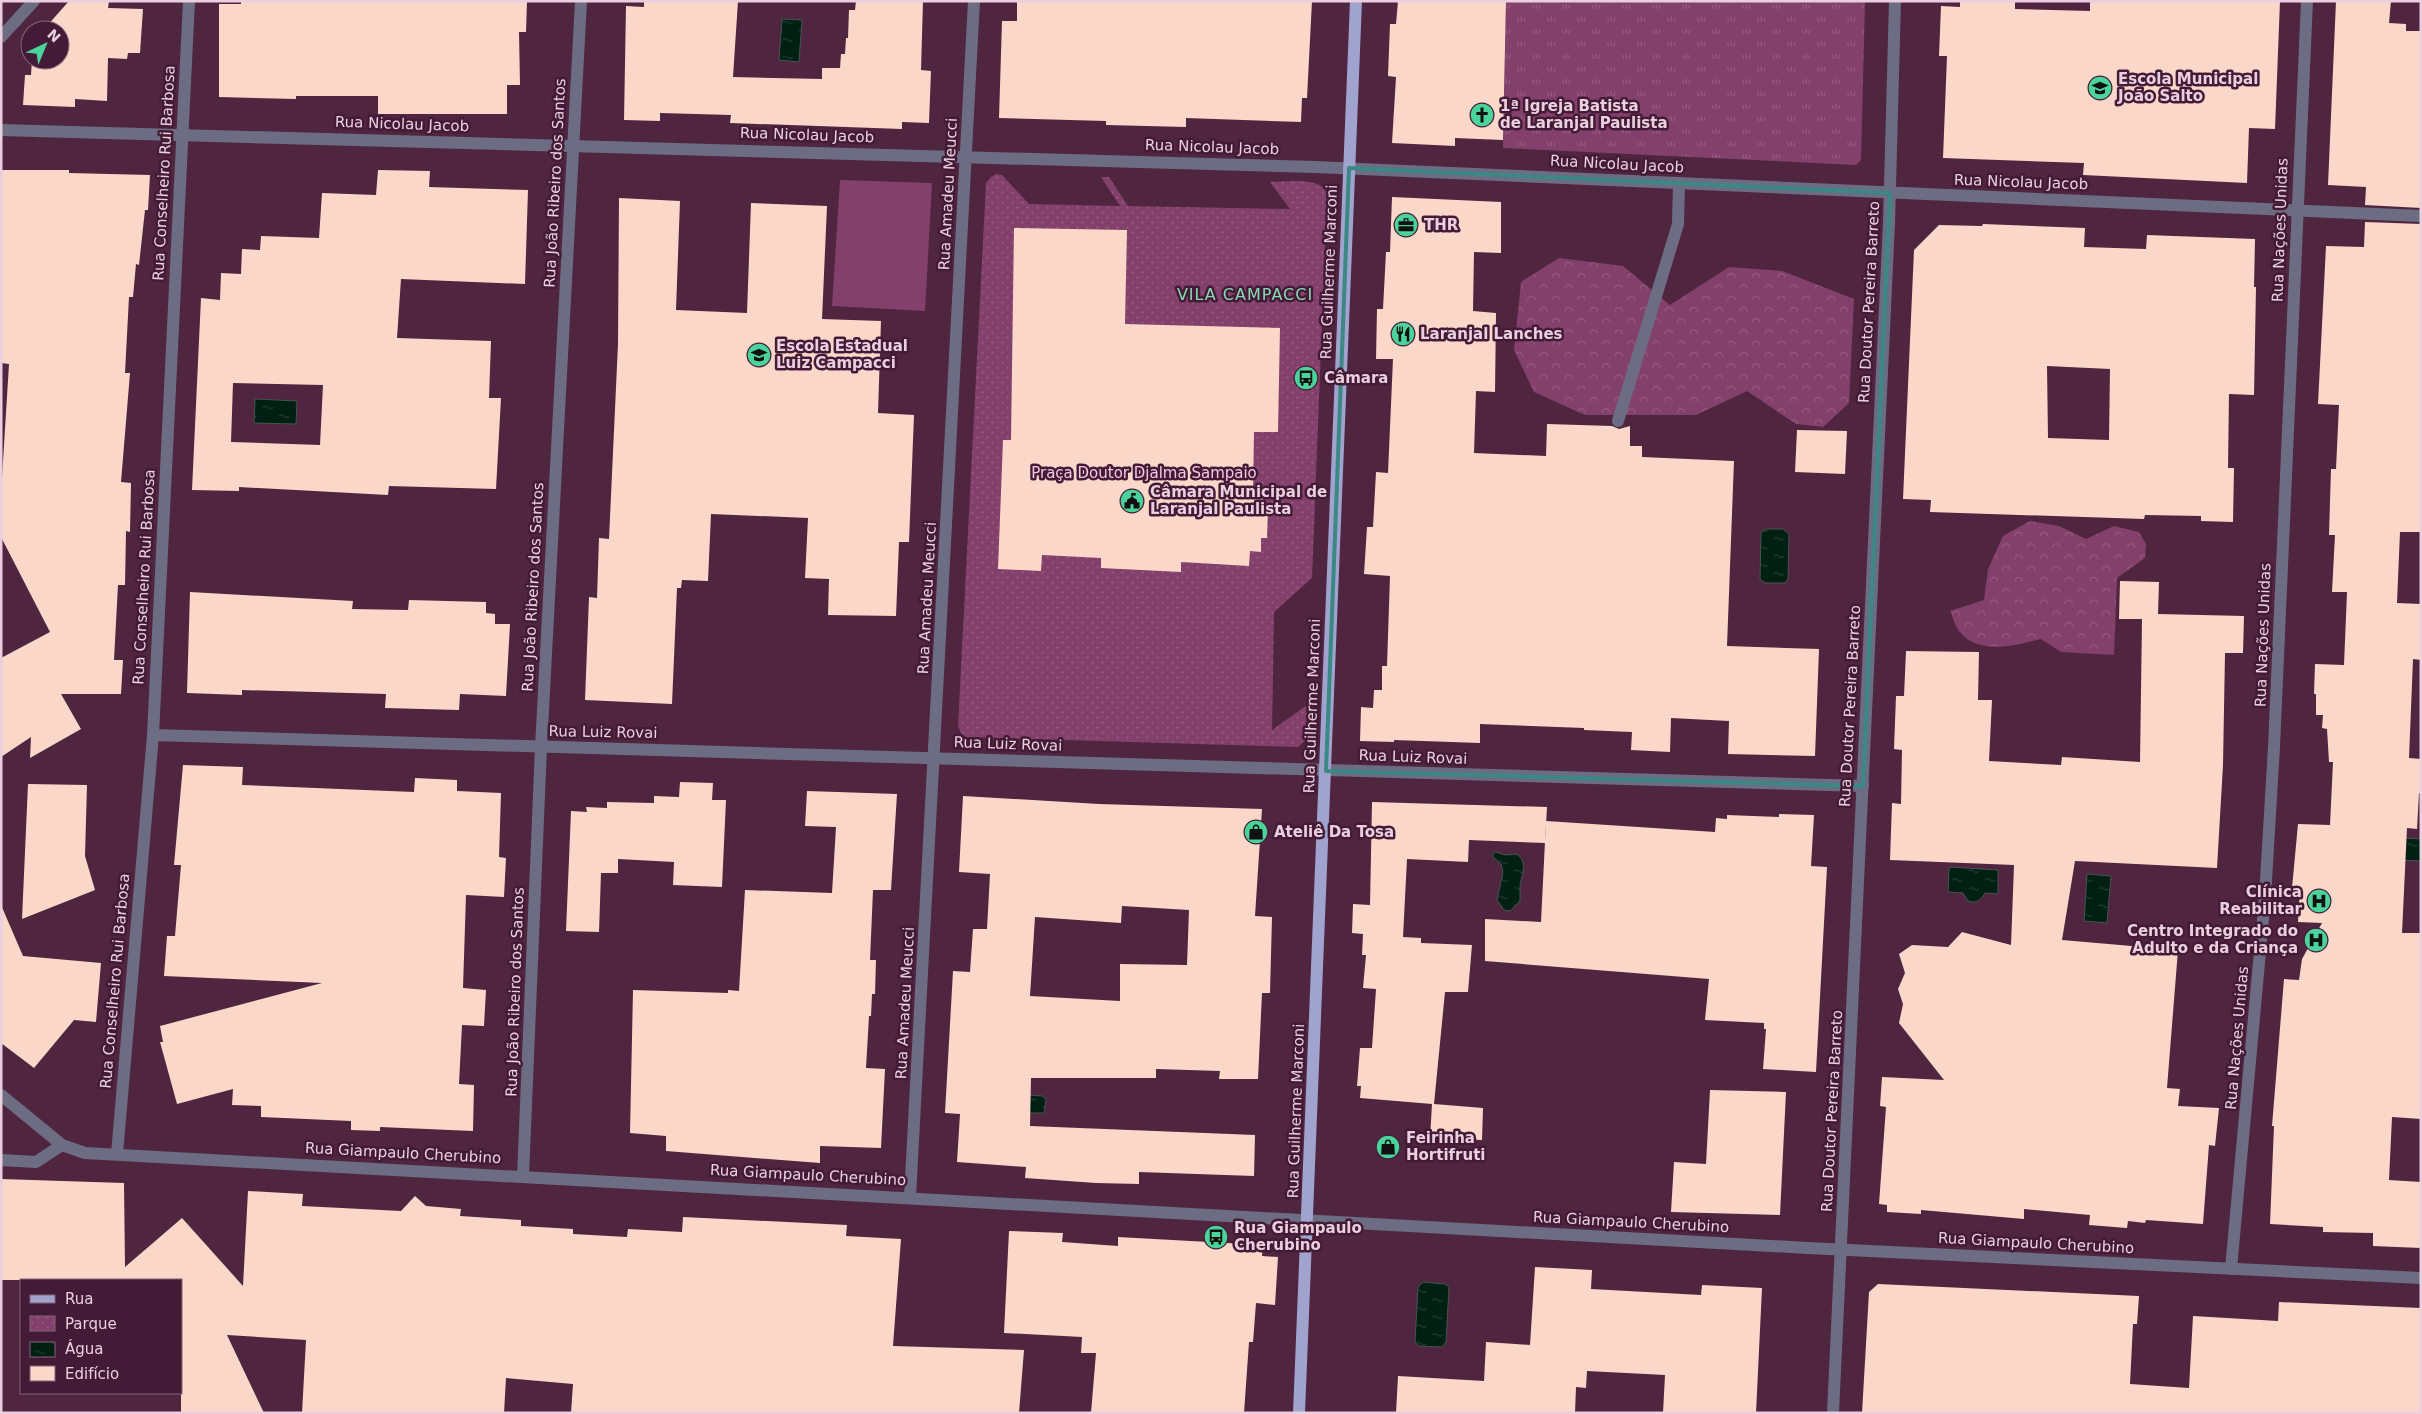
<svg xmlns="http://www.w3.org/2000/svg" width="2422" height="1414" font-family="'DejaVu Sans',sans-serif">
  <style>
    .grass { fill: url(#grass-tufts) }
    .forest { fill: url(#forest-crowns) }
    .park { fill: url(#park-dots) }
    .pitch { fill: #83406b }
    .water { fill: url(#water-ripples); stroke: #465450 }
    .building { fill: #fbd7c9; fill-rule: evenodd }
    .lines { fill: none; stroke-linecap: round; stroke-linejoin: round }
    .minor { stroke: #6c6d83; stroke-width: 12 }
    .major { stroke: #a0a3ce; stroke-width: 12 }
    .marked { fill: none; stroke: #3b8884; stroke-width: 4; stroke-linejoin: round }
    .labels { text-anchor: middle; stroke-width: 5; stroke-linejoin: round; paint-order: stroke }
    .poi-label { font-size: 15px; font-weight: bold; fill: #eacfde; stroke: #441b36; text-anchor: start }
    .street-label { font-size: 15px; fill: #eacfde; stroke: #441b36 }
    .park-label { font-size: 15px; fill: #f4c7e1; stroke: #441b36 }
    .neighbourhood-label { font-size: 16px; letter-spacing: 1px; fill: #87dab3; stroke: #441b36 }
  </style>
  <defs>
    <pattern id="grass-tufts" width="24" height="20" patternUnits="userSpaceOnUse" patternTransform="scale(1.25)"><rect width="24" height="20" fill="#83406b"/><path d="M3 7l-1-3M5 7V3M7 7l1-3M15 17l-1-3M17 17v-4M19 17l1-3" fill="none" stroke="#955b80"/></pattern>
    <pattern id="forest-crowns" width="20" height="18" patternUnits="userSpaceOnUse" patternTransform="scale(1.25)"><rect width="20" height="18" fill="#83406b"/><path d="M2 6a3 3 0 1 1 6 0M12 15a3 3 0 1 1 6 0" fill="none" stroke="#955b80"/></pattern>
    <pattern id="park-dots" width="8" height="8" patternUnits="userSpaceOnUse" patternTransform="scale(1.25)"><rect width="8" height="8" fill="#83406b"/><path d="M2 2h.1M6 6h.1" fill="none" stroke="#955b80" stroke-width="1.8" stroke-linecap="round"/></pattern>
    <pattern id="water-ripples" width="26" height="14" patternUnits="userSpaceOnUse" patternTransform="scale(1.25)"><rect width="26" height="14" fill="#002013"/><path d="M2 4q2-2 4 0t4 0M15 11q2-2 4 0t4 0" fill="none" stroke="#253f35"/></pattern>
  </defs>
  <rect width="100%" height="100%" fill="#502540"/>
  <!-- grass -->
  <polygon class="grass" points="1506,1 1865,1 1861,160 1856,165 1503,148"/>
  <!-- forest -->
  <g class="forest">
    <polygon points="1559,258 1623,266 1670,305 1729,267 1782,271 1854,299 1849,403 1823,427 1796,424 1747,391 1696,415 1585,415 1534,392 1514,350 1521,282"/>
    <path d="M 2030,521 L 2059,526 L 2086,539 L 2114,526 L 2139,532 L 2146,544 L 2145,558 L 2117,578 L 2114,655 L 2061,652 L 2041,639 C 2016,645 1979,656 1960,632 C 1955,627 1953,617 1950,611 L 1984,600 L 1988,569 L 2003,536 Z"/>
  </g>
  <!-- park -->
  <path class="park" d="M 996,174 L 1002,175 L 1029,204 L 1120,206 L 1101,177 L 1109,177 L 1128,206 L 1290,209 L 1270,182 C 1285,182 1320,176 1327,193 L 1312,578 L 1274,612 L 1272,730 L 1307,705 L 1306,739 L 1298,747 L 966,737 L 961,733 L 958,726 L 986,183 L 991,177 Z"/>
  <!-- pitch -->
  <polygon class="pitch" points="840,180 932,183 925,311 832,306"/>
  <!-- water -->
  <g class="water">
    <polygon points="782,19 802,20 799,62 779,60"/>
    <polygon points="255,399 297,401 296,424 254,423"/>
    <polygon points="1766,529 1783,529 1789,534 1788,579 1785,583 1765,583 1760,579 1761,532"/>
    <polygon points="2400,838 2421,839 2421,861 2399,860"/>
    <path d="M 1495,852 L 1506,855 L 1516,854 C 1530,862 1520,877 1520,888 C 1520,893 1520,897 1520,901 L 1510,911 L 1504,910 L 1497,900 L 1503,872 L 1501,864 L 1492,856 Z"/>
    <path d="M 1949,867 L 1998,870 L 1998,894 L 1985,893 C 1981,900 1976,904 1968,901 L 1963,893 L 1948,892 Z"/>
    <polygon points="2087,874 2111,876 2107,923 2084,921"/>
    <polygon points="1005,1094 1043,1096 1046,1100 1044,1113 1004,1113"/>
    <polygon points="1423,1282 1445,1284 1449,1287 1446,1342 1442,1347 1419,1346 1415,1342 1418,1287"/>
  </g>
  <!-- building -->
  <g class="building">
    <polygon points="69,1 109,1 108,8 143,9 140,53 128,53 127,59 108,58 107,101 75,99 75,107 23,105 25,75 31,75 32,60 60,60 60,30 46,30 46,27"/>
    <polygon points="241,1 527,1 526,32 519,32 520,85 507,85 507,114 378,114 378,96 296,96 296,99 219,97 219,4 241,4"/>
    <polygon points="644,1 738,1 733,77 822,79 822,68 840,68 841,54 845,54 846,38 848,38 849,10 855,10 856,1 923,1 921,70 931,71 929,123 902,122 902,129 730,123 731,115 660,113 660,121 624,120 626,6 644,7"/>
    <polygon points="1017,1 1312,1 1307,98 1302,98 1301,122 1186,118 1186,127 1106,125 1106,121 999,118 1002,21 1017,21"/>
    <polygon points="1398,1 1506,1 1503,140 1455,138 1455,146 1392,143 1396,77 1388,76 1390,24 1396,24"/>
    <polygon points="1960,1 2015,1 2015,9 2090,11 2090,1 2280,1 2275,129 2249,128 2247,183 2083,175 2084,163 1943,158 1947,56 1939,56 1941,6 1960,7"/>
    <polygon points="2336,1 2391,1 2389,23 2406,24 2406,31 2421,31 2421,208 2365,205 2366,187 2328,185"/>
    <polygon points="1,170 69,170 69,173 150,175 148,210 145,210 139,265 136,264 133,297 129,297 125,373 130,373 121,482 131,483 130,532 126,531 125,585 118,585 114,660 123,660 121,694 61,694 81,729 30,758 31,737 1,757 1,658 50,632 1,537 1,494 9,364 1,363"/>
    <path d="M 378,170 L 430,171 L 429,187 L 528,190 L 525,284 L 401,279 L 397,338 L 491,341 L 489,398 L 501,398 L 496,489 L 389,486 L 388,495 L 239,487 L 239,491 L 192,490 L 201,298 L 220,300 L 221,273 L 241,274 L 242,249 L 260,250 L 261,236 L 319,238 L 322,193 L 376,195 ZM 233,383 L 323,385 L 320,445 L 231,442 Z"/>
    <polygon points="1392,197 1501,202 1501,253 1474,252 1473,311 1496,313 1495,392 1476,391 1474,453 1546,456 1547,424 1612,426 1619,429 1630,426 1630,446 1642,446 1642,457 1734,461 1727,646 1819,649 1815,756 1728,754 1729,721 1671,718 1670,752 1631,750 1632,732 1584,730 1584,728 1480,724 1480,743 1394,740 1394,742 1360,741 1361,707 1373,708 1374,690 1382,690 1382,666 1387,666 1390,576 1364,574 1367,527 1373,527 1376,472 1388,473 1393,359 1376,359 1377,309 1383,309 1386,252 1390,252"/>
    <polygon points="619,198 680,201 676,310 747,313 751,203 827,206 822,319 881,321 878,413 914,415 909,542 899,542 896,616 828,615 829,579 805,578 808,518 711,514 708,581 682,580 681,588 677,588 672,704 585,700 589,597 597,598 599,538 609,539 618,344"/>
    <polygon points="2365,222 2421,224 2421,532 2400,532 2397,603 2421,604 2421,660 2413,659 2409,758 2421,759 2421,794 2419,793 2417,829 2407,828 2402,933 2421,933 2421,1119 2392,1117 2389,1180 2421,1182 2421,1248 2373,1246 2373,1233 2323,1232 2323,1227 2270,1224 2274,1126 2272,1126 2284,979 2299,980 2302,959 2322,923 2298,922 2300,888 2292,888 2298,824 2330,825 2333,762 2329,762 2327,729 2322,728 2323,715 2316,715 2316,694 2314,694 2315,664 2344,665 2347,592 2332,592 2335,535 2329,535 2331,469 2336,469 2339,405 2318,404 2326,246 2364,247"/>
    <path d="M 1983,224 L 2085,228 L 2084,247 L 2146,249 L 2147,235 L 2255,239 L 2254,287 L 2256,287 L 2254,395 L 2229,394 L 2228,468 L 2234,468 L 2233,522 L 2201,521 L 2201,516 L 2145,515 L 2144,519 L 1930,512 L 1931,500 L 1903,499 L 1914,250 L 1939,225 L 1982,226 ZM 2047,366 L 2110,369 L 2109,440 L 2048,438 Z"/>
    <polygon points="1014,228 1127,230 1125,324 1280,328 1278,432 1254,432 1253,494 1263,494 1263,508 1268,509 1267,538 1261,538 1261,552 1250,551 1249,566 1181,562 1181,572 1101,568 1101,558 1042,555 1041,571 998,569 1003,440 1011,440"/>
    <polygon points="1797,430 1847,431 1845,474 1795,472"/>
    <polygon points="2120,581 2159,582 2158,614 2244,616 2243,653 2225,653 2223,765 2217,868 2075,861 2062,940 2178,950 2167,1088 2180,1089 2178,1106 2219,1108 2215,1146 2209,1145 2203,1224 2146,1220 2145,1223 2128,1221 2127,1228 2089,1225 2090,1215 2024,1209 2024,1219 1921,1210 1921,1214 1887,1212 1887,1205 1879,1204 1886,1107 1880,1106 1882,1077 1944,1080 1899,1023 1903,1004 1898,989 1905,973 1899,954 1912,945 1948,947 1962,932 2011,945 2014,865 1890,860 1892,803 1901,804 1902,750 1894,749 1896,696 1904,696 1906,651 1979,652 1978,700 1992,700 1989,761 2061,765 2062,757 2140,762 2142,619 2119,619"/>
    <polygon points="190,592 353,601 352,609 408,610 409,600 486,602 486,613 495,614 495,624 510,624 506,696 460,694 459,710 385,708 386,694 242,690 242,695 187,693"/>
    <polygon points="183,765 243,767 242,785 414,792 415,778 457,780 457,791 501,793 499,857 506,858 504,897 466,895 463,988 486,990 484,1026 462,1025 459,1084 474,1085 473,1131 380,1127 380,1131 351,1130 351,1121 261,1117 261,1106 232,1105 233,1089 177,1104 160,1042 163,1042 160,1026 322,983 164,976 167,936 175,936 181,865 174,865"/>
    <polygon points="680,782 713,783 712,800 726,800 722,887 673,885 674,862 618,859 618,873 601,873 599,932 566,931 571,811 587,812 586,807 607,808 607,802 654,803 654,796 679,797"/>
    <polygon points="28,784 87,785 85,856 95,890 22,919"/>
    <polygon points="807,791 897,794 891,890 873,890 870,960 876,960 875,994 872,994 871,1016 869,1016 866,1068 885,1069 881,1148 820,1146 820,1163 666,1151 666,1136 630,1133 633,990 728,993 728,990 739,991 745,890 832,893 836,827 805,826"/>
    <path d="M 963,796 L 1099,804 L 1262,809 L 1255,916 L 1272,917 L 1270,993 L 1262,993 L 1258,1079 L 1219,1079 L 1220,1071 L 1156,1069 L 1156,1078 L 1031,1078 L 1030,1126 L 1255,1135 L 1254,1176 L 1139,1172 L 1139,1184 L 1096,1183 L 1025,1178 L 1026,1167 L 957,1162 L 960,1114 L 945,1113 L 953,971 L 970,972 L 973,929 L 987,929 L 990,874 L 959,872 ZM 1122,906 L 1189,910 L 1187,965 L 1120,964 L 1120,1001 L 1030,996 L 1035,917 L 1121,923 Z"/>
    <polygon points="1372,802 1547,807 1545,843 1469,840 1468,862 1407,859 1403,937 1421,938 1421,943 1472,945 1468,992 1445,992 1434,1104 1483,1108 1482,1140 1430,1138 1432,1104 1360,1098 1361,1086 1357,1086 1360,1048 1372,1048 1376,989 1363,988 1366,955 1362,955 1363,934 1352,933 1353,904 1370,905"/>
    <polygon points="1779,814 1814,815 1811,866 1827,867 1816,1072 1763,1069 1766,1029 1764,1029 1764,1023 1705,1020 1709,979 1485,961 1485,919 1541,922 1546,821 1715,832 1716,818 1727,819 1727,815 1779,817"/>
    <polygon points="1,905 23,956 101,963 96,1022 74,1020 34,1068 1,1043"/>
    <polygon points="1710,1090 1786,1092 1780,1215 1671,1212 1674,1162 1706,1164"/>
    <polygon points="1,1179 124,1183 125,1267 182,1218 243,1286 248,1191 303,1194 302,1206 401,1211 415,1196 426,1206 461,1209 460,1216 521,1220 521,1226 573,1229 573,1234 627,1237 628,1229 682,1232 683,1217 847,1225 846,1236 901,1239 893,1346 1024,1350 1019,1413 571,1413 573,1384 506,1378 504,1413 302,1413 306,1340 227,1335 264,1413 181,1413 181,1280 1,1280"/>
    <polygon points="1009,1231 1063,1233 1062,1242 1118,1246 1118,1237 1263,1245 1262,1256 1278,1257 1275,1305 1256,1303 1253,1342 1249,1342 1244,1413 1091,1413 1096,1353 1081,1353 1082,1337 1004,1333"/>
    <polygon points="1535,1267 1592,1270 1591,1289 1701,1295 1702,1285 1762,1288 1756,1413 1663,1413 1665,1375 1587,1371 1586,1388 1576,1387 1575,1413 1396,1413 1398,1376 1484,1381 1486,1342 1530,1345"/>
    <polygon points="1878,1284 2139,1296 2137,1324 2133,1324 2130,1384 2189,1388 2193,1316 2278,1321 2279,1302 2421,1308 2421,1413 1862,1413 1869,1292"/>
  </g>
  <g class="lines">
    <!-- minor -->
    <g class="minor">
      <polyline points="1,37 34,1"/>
      <polyline points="1,130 1315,167 2421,216"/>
      <polyline points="1618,421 1678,224 1679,183"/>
      <polyline points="153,735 1863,786"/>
      <polyline points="1,1095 62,1145 85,1153 1808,1248 2421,1278"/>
      <polyline points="117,1154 153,735 189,1"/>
      <polyline points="1,1160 36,1162 62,1145"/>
      <polyline points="523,1176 541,747 581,1"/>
      <polyline points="910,1197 974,1"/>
      <polyline points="2231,1269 2265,897 2274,747 2307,1"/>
      <polyline points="1833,1413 1889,223 1895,1"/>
    </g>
    <!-- major -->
    <polyline class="major" points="1299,1413 1356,1"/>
  </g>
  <!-- marked area -->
  <path class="marked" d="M 1349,168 L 1890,193 L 1863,786 L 1326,771 Z"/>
  <!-- icons -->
  <defs>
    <g id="school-disc" transform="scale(1.25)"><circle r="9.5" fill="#4ad49c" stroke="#441b36"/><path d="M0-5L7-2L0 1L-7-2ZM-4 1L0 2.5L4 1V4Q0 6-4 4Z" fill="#111"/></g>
    <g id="church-disc" transform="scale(1.25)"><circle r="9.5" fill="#4ad49c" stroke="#441b36"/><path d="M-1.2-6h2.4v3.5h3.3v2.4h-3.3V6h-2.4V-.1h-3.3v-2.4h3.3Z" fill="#111"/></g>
    <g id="office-disc" transform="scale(1.25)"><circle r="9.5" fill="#4ad49c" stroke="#441b36"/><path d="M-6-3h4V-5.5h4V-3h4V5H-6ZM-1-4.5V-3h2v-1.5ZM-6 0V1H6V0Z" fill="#111"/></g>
    <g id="restaurant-disc" transform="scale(1.25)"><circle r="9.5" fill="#4ad49c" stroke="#441b36"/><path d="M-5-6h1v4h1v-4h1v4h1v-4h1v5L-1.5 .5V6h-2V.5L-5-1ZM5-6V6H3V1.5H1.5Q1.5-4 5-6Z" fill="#111"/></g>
    <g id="bus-disc" transform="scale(1.25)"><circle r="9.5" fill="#4ad49c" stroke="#441b36"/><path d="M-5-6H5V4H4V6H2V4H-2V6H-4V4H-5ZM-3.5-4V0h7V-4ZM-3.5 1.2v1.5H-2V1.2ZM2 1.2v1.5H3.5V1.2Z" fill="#111"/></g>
    <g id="civic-disc" transform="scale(1.25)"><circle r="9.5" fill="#4ad49c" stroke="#441b36"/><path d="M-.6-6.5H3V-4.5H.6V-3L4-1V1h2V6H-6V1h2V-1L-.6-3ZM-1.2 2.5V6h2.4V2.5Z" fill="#111"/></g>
    <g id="shop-disc" transform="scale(1.25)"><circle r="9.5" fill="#4ad49c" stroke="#441b36"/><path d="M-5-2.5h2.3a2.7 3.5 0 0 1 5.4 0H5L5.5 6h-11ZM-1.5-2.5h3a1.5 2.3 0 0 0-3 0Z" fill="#111"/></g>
    <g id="hospital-disc" transform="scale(1.25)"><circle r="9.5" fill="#4ad49c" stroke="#441b36"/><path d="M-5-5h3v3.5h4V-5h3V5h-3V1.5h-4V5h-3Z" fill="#111"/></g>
  </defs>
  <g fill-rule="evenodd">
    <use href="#school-disc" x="2100" y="88"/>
    <use href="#church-disc" x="1482" y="115"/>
    <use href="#office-disc" x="1406" y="225"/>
    <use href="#restaurant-disc" x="1403" y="334"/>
    <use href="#school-disc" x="759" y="355"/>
    <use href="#bus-disc" x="1306" y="378"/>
    <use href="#civic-disc" x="1132" y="501"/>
    <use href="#shop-disc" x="1256" y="832"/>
    <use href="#hospital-disc" x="2319" y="901"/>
    <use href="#hospital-disc" x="2316" y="940"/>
    <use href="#shop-disc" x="1388" y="1147"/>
    <use href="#bus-disc" x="1216" y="1237"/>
  </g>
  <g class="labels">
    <!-- poi labels -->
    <g class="poi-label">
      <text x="2118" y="84">Escola Municipal<tspan x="2118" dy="17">João Salto</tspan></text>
      <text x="1500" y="111">1ª Igreja Batista<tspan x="1500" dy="17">de Laranjal Paulista</tspan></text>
      <text x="1424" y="230">THR</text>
      <text x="1420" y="339">Laranjal Lanches</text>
      <text x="776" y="351">Escola Estadual<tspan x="776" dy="17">Luiz Campacci</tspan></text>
      <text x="1324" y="383">Câmara</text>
      <text x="1150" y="497">Câmara Municipal de<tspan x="1150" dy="17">Laranjal Paulista</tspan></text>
      <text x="1274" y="837">Ateliê Da Tosa</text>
      <text x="2302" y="897" text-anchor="end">Clínica<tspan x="2302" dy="17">Reabilitar</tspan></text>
      <text x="2298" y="936" text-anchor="end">Centro Integrado do<tspan x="2298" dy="17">Adulto e da Criança</tspan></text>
      <text x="1406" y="1143">Feirinha<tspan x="1406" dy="17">Hortifruti</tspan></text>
      <text x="1234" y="1233">Rua Giampaulo<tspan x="1234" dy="17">Cherubino</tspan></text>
    </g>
    <!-- street labels -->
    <g class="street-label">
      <text transform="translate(402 124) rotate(2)" y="5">Rua Nicolau Jacob</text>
      <text transform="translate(807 135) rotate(2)" y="5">Rua Nicolau Jacob</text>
      <text transform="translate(1212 147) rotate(2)" y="5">Rua Nicolau Jacob</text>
      <text transform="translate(1617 164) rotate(3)" y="5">Rua Nicolau Jacob</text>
      <text transform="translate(164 173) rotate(-87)" y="5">Rua Conselheiro Rui Barbosa</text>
      <text transform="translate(2021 182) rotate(2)" y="5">Rua Nicolau Jacob</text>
      <text transform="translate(555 183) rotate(-87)" y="5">Rua João Ribeiro dos Santos</text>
      <text transform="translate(948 194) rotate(-87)" y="5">Rua Amadeu Meucci</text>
      <text transform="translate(2280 230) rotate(-88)" y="5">Rua Nações Unidas</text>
      <text transform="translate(1329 272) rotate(-88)" y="5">Rua Guilherme Marconi</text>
      <text transform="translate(1869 302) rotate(-87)" y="5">Rua Doutor Pereira Barreto</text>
      <text transform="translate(144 577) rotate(-87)" y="5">Rua Conselheiro Rui Barbosa</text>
      <text transform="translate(533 587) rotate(-87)" y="5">Rua João Ribeiro dos Santos</text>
      <text transform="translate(927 598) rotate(-87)" y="5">Rua Amadeu Meucci</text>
      <text transform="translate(2263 635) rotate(-88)" y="5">Rua Nações Unidas</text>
      <text transform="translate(1312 706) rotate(-88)" y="5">Rua Guilherme Marconi</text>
      <text transform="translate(1850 706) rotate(-87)" y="5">Rua Doutor Pereira Barreto</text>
      <text transform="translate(603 732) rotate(1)" y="5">Rua Luiz Rovai</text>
      <text transform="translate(1008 744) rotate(2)" y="5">Rua Luiz Rovai</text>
      <text transform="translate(1413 757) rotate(2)" y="5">Rua Luiz Rovai</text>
      <text transform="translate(115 981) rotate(-85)" y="5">Rua Conselheiro Rui Barbosa</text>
      <text transform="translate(515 992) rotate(-88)" y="5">Rua João Ribeiro dos Santos</text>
      <text transform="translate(905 1003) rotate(-87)" y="5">Rua Amadeu Meucci</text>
      <text transform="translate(2237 1038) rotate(-85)" y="5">Rua Nações Unidas</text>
      <text transform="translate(1296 1111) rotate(-88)" y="5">Rua Guilherme Marconi</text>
      <text transform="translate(1832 1111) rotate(-87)" y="5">Rua Doutor Pereira Barreto</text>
      <text transform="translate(403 1153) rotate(3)" y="5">Rua Giampaulo Cherubino</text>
      <text transform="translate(808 1175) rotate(3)" y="5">Rua Giampaulo Cherubino</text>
      <text transform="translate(1631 1222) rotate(3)" y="5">Rua Giampaulo Cherubino</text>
      <text transform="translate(2036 1243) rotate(3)" y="5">Rua Giampaulo Cherubino</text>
    </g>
    <!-- park labels -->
    <g class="park-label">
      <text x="1144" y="478">Praça Doutor Djalma Sampaio</text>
    </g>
    <!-- neighbourhood labels -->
    <g class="neighbourhood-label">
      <text x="1245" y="300">VILA CAMPACCI</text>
    </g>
  </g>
  <!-- border -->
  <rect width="2422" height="1414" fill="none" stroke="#eacfde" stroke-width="5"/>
  <!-- legend -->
  <rect x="20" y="1279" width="162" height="115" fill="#441b36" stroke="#866379"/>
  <rect x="30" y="1295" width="25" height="8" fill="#a0a3ce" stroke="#866379"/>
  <text x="65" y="1304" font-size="15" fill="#eacfde">Rua</text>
  <rect x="30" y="1316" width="25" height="15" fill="url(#park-dots)" stroke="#866379"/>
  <text x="65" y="1329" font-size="15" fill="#eacfde">Parque</text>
  <rect x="30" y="1342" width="25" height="15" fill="url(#water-ripples)" stroke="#866379"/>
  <text x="65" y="1354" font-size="15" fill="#eacfde">Água</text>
  <rect x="30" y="1366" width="25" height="15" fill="#fbd7c9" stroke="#866379"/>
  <text x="65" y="1379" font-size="15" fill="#eacfde">Edifício</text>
  <!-- north arrow -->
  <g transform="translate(45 45) rotate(44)"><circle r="24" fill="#441b36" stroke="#866379"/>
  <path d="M0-4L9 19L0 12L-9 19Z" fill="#4ad49c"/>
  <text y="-8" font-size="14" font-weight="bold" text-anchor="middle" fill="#eacfde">N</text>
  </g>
</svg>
